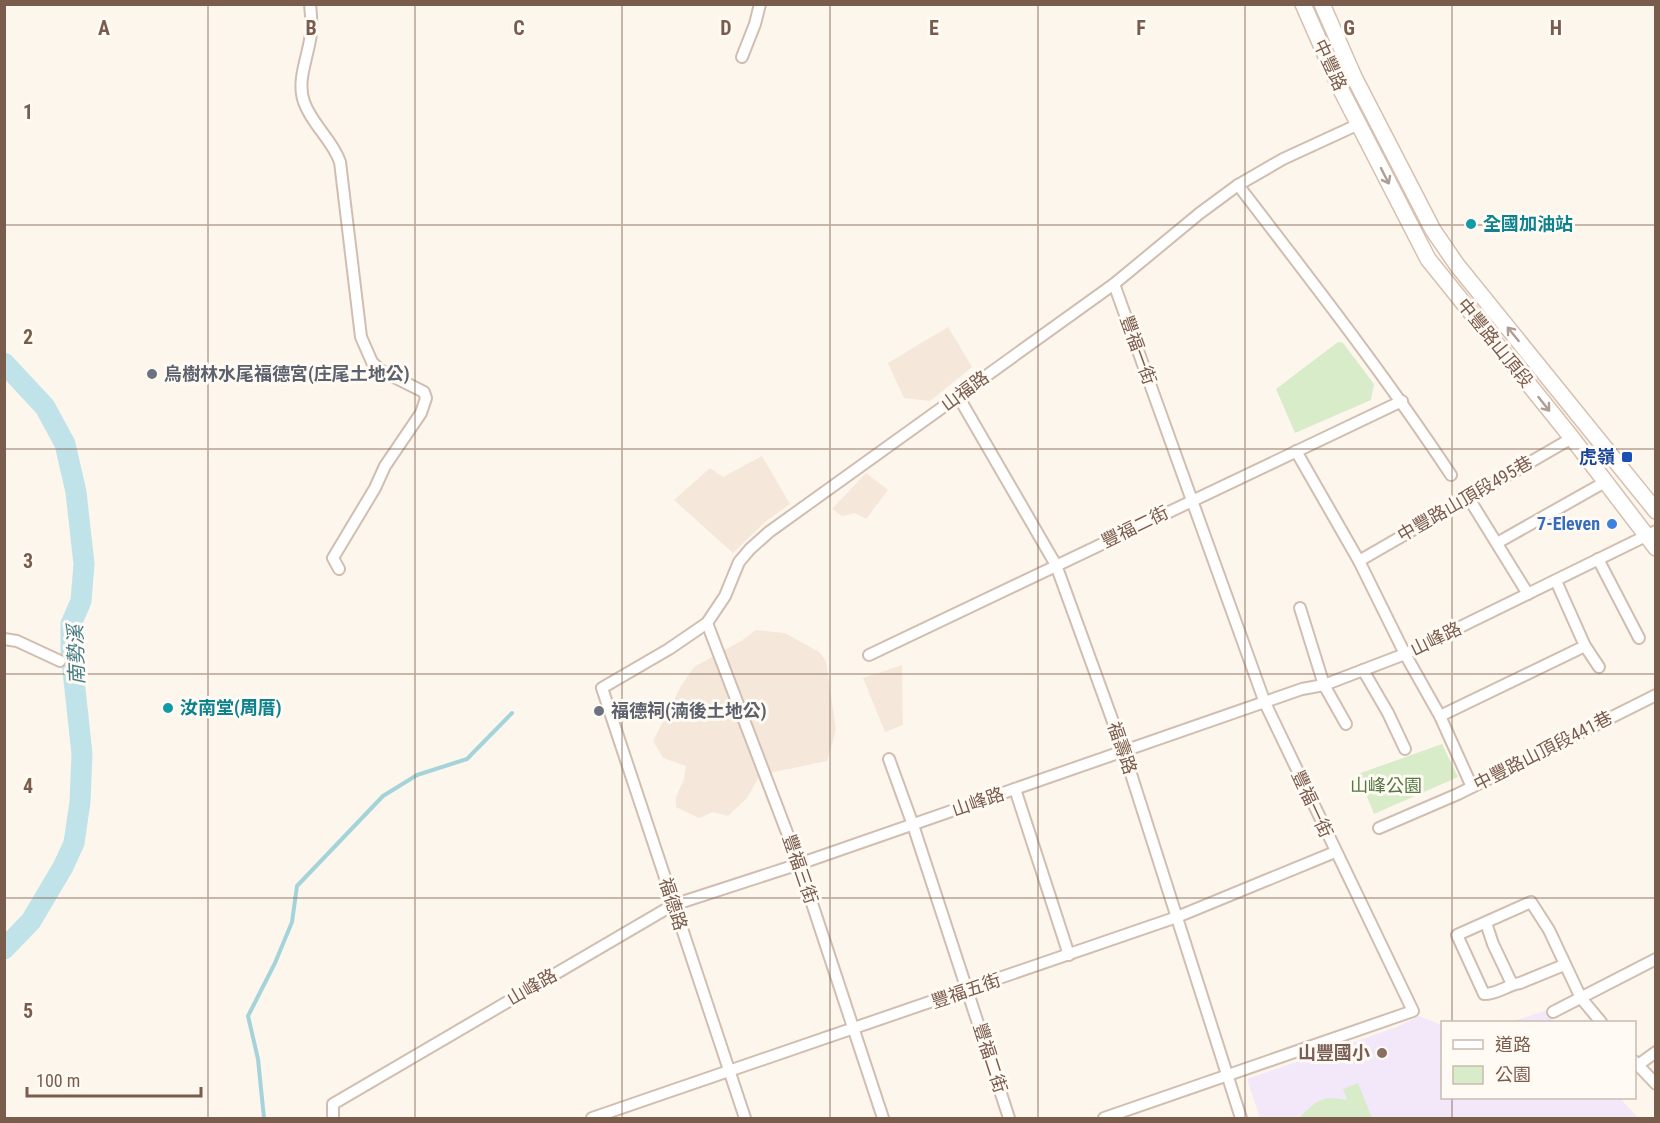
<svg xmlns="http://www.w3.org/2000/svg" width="1660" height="1123" font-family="'Roboto Condensed','Noto Sans TC',sans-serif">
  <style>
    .residential { fill: #f5e8da }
    .education { fill: #f3e8fa }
    .green { fill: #d8ecc9 }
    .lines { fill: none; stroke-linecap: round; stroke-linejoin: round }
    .stream { stroke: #a5d3da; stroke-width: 4 }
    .river { stroke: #bfe3e8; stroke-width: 21 }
    .minor-casing { stroke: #d1beb0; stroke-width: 14 }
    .secondary-casing { stroke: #d6c0b0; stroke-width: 18 }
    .minor { stroke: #fff; stroke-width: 10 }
    .secondary { stroke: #fff; stroke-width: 15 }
    .oneway { stroke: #af9d94 }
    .grid { fill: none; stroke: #7a5c4d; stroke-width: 1.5; stroke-opacity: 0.55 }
    .culture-dot { fill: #0f9aa8; stroke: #fffaf3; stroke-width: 2 }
    .worship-dot { fill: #6b7280; stroke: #fffaf3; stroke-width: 2 }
    .transit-dot { fill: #1a4fb4; stroke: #fffaf3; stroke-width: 2 }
    .shop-dot { fill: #3f7fe0; stroke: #fffaf3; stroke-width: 2 }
    .education-dot { fill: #8d6e63; stroke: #fffaf3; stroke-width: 2 }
    .labels { text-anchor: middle; stroke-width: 6; stroke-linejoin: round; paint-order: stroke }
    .street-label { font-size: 18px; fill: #7a5c4d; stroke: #fffaf3 }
    .culture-label { font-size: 18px; font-weight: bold; fill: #0d838f; stroke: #fffaf3; text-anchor: start }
    .worship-label { font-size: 18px; font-weight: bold; fill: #5b616d; stroke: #fffaf3; text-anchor: start }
    .transit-label { font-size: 18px; font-weight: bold; fill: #164399; stroke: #fffaf3; text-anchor: end }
    .shop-label { font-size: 18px; font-weight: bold; fill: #366cbe; stroke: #fffaf3; text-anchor: end }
    .park-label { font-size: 18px; fill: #537a41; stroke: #fffaf3 }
    .education-label { font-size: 18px; font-weight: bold; fill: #785e54; stroke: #fffaf3; text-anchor: end }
    .water-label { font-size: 20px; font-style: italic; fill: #437c86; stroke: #fffaf3 }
    .grid-label { font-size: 20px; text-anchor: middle; font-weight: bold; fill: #7a5c4d; stroke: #fffaf3; stroke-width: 6; stroke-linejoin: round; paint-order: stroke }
  </style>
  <rect width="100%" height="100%" fill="#fdf6ec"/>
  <!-- residential -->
  <g class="residential">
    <polygon points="948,327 972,367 930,401 904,398 888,363"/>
    <polygon points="762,456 790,504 765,522 733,553 674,500 710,468 723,477"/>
    <polygon points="866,473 888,490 866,519 855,513 842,516 832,509"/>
    <polygon points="756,630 785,633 819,652 826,661 836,730 827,761 760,775 747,798 728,816 713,812 699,818 676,807 676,797 684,779 686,766 663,758 653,741 681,686 694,667 741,641"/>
    <polygon points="902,665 903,725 885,732 863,678"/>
  </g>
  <!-- education -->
  <g class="education">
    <polygon points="1545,1011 1555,1022 1508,1022 1513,1021"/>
    <polygon points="1419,1016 1442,1025 1442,1098 1620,1098 1638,1118 1260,1118 1247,1079 1397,1027"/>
  </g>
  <!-- green -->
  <g class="green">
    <polygon points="1338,342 1343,343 1374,384 1371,400 1295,433 1276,389"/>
    <polygon points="1442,744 1458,777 1374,814 1358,774"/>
    <path d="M 1358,1083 L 1372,1118 L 1299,1118 C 1318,1100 1320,1095 1347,1100 L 1343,1089 Z"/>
  </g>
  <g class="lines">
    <!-- stream -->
    <polyline class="stream" points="264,1118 258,1059 248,1016 275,963 292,922 297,886 383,796 417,775 467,759 512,713"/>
    <!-- river -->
    <polyline class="river" points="4,363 45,407 65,444 76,492 84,564 81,601 71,624 71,652 82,754 80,802 74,843 63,867 31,921 4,949"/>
    <!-- minor casing -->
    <g class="minor-casing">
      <g id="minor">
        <path d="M 310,4 C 311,14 312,24 311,33 C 309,55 296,80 304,102 C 312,125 332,139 340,162 L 361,337 L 372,362 L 380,370 L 424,392 L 426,398 L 421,413 L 385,466 L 375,488 L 333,558 L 339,569"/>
        <polyline points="742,57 755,24 760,4"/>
        <path d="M 1238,185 C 1311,280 1384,374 1451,475"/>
        <polyline points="958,396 1056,565 1124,752 1241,1118"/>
        <polyline points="1296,451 1359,561 1405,654 1440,716 1472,787"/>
        <polyline points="1468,497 1528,594"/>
        <polyline points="1497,543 1605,482"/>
        <polyline points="1598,559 1639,638"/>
        <polyline points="1359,561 1572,438"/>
        <polyline points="1556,581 1585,646 1599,667"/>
        <polyline points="1300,608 1324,685 1346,724"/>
        <polyline points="707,623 799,864 883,1118"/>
        <polyline points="4,639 17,641 60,661"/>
        <polyline points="869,655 1402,401"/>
        <polyline points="1363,670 1388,713 1405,749"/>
        <polyline points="1440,716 1585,646"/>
        <polyline points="889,759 913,825 1009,1118"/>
        <polyline points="1015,789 1069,955"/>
        <polyline points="1379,828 1458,794 1656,695"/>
        <polyline points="1486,923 1493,944 1512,984"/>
        <path d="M 1564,965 L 1520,983 C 1507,985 1498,994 1484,994 L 1457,935 L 1531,902 L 1549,930 L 1581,998 L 1601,1022"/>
        <polyline points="1553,1012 1656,959"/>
        <polyline points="1634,1061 1656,1084"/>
        <polyline points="1638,1065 1656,1052"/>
        <polyline points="333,1118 333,1104 673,905 799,864 1302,689 1324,685 1405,654 1656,531"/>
        <polyline points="592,1118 1177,917 1335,852"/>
        <polyline points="745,1118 602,688 669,649 707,623 725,596 739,562 750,549 769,532 1114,284 1200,213 1238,185 1283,159 1359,124"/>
        <polyline points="1104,1118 1413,1011 1265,703 1114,284"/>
      </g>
    </g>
    <!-- secondary casing -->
    <g class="secondary-casing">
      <g id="secondary">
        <polyline points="1303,4 1340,88 1428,259 1572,438 1656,548"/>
        <polyline points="1322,4 1355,79 1433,230 1457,265 1656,511"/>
      </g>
    </g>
    <!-- minor -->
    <use href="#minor" class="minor"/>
    <!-- secondary -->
    <use href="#secondary" class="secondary"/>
  </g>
  <!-- one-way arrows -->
  <defs><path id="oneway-shaft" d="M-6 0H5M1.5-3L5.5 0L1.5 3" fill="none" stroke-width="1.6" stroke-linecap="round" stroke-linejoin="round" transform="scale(1.5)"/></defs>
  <g class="oneway">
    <use href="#oneway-shaft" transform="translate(1385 176) rotate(63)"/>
    <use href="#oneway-shaft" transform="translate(1513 334) rotate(-129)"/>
    <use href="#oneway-shaft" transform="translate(1544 404) rotate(52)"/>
  </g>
  <!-- grid -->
  <path class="grid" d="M 208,4 L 208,1118M 415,4 L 415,1118M 622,4 L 622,1118M 830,4 L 830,1118M 1038,4 L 1038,1118M 1245,4 L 1245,1118M 1452,4 L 1452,1022M 4,225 L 1656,225M 4,449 L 1656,449M 4,674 L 1656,674M 4,898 L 1656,898M 1452,1098 L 1452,1118"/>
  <!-- markers -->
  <g class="culture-dot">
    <circle cx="1471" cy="224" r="6"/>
    <circle cx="168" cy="708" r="6"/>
  </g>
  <g class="worship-dot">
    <circle cx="152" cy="374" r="6"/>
    <circle cx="599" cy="711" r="6"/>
  </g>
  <rect class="transit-dot" x="1621" y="451" width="12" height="12" rx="3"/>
  <circle class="shop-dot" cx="1612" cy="524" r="6"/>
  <circle class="education-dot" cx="1382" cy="1053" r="6"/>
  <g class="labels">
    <!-- street labels -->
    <g class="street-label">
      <text transform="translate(1330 65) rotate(65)" y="6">中豐路</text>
      <text transform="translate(1495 343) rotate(51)" y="6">中豐路山頂段</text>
      <text transform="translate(1138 350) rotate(70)" y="6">豐福一街</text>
      <text transform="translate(965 391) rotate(-36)" y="6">山福路</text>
      <text transform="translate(1465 499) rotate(-30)" y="6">中豐路山頂段495巷</text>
      <text transform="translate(1135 527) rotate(-26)" y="6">豐福二街</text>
      <text transform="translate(1436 639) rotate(-26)" y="6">山峰路</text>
      <text transform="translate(1122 748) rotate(71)" y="6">福壽路</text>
      <text transform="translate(1543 751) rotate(-27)" y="6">中豐路山頂段441巷</text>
      <text transform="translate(978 802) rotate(-19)" y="6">山峰路</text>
      <text transform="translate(1312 804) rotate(65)" y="6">豐福一街</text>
      <text transform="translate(800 869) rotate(71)" y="6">豐福三街</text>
      <text transform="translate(673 904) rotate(72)" y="6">福德路</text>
      <text transform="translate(532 987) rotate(-30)" y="6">山峰路</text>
      <text transform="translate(966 991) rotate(-19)" y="6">豐福五街</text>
      <text transform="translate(990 1058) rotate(72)" y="6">豐福二街</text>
    </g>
    <!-- culture labels -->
    <g class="culture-label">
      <text x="1483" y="230">全國加油站</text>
      <text x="180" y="714">汝南堂(周厝)</text>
    </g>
    <!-- worship labels -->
    <g class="worship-label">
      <text x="164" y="380">烏樹林水尾福德宮(庄尾土地公)</text>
      <text x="611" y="717">福德祠(湳後土地公)</text>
    </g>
    <!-- transit labels -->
    <g class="transit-label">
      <text x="1615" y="463">虎嶺</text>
    </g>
    <!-- shop labels -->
    <g class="shop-label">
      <text x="1600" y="530">7-Eleven</text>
    </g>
    <!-- park labels -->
    <g class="park-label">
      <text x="1386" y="792">山峰公園</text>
    </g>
    <!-- education labels -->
    <g class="education-label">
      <text x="1370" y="1059">山豐國小</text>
    </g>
    <!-- water labels -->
    <g class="water-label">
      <text transform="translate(76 655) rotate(-92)" y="7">南勢溪</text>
    </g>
  </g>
  <g class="grid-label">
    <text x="104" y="35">A</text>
    <text x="311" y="35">B</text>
    <text x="519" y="35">C</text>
    <text x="726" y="35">D</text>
    <text x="934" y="35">E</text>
    <text x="1141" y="35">F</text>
    <text x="1349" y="35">G</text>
    <text x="1556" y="35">H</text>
    <text x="28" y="119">1</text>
    <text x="28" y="344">2</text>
    <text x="28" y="568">3</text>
    <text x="28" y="793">4</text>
    <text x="28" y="1018">5</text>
  </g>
  <!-- border -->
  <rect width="1660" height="1123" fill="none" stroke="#7a5c4d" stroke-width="12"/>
  <!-- legend -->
  <rect x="1441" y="1021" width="195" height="78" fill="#fffaf3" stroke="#cabbb1" stroke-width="1.5"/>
  <rect x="1453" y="1040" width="30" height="9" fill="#ffffff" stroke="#cabbb1" stroke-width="1.5"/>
  <text x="1495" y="1051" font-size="18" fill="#7a5c4d">道路</text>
  <rect x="1453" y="1066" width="30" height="18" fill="#d8ecc9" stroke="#cabbb1" stroke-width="1.5"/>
  <text x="1495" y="1081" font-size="18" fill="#7a5c4d">公園</text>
  <!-- scale -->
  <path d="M27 1087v9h174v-9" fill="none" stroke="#7a5c4d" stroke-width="3"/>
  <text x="36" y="1087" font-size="18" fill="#7a5c4d" stroke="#fffaf3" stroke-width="4.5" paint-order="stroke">100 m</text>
</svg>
